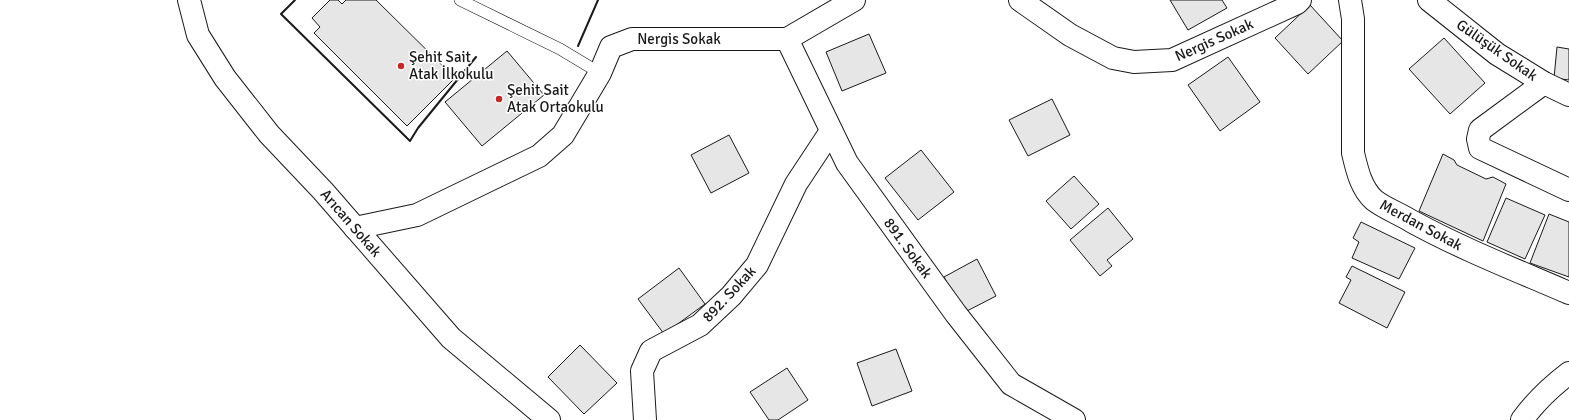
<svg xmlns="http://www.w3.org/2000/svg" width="1569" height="420" font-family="Signika,sans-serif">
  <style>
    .building { fill: #e6e6e6; stroke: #1a1a1a }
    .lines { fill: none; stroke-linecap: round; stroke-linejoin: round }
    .lane-casing { stroke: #1a1a1a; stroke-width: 12 }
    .street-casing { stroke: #1a1a1a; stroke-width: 24 }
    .lane { stroke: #fff; stroke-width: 11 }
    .street { stroke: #fff; stroke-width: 22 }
    .wall { stroke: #1a1a1a; stroke-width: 2 }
    .poi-dot { fill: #c62828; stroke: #fff; stroke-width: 1.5 }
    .labels { text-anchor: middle; stroke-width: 3; stroke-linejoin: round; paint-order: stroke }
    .street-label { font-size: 15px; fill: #1a1a1a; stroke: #fff }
    .poi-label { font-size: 15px; fill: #1a1a1a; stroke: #fff; text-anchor: start }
  </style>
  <rect width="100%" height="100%" fill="#fff"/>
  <!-- building -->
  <g class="building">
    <polygon points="330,0 338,0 342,4 346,0 376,0 455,78 407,126 314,33 320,27 312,18"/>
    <polygon points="1170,0 1222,0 1227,8 1188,30"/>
    <polygon points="1310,5 1343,41 1308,74 1275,38"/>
    <polygon points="869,34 886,73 842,91 826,52"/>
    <polygon points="1444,38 1485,83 1450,114 1409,69"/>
    <polygon points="1557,47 1569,49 1569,80 1554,78"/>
    <polygon points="507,51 544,95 482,146 445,102"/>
    <polygon points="1228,57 1260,102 1220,131 1188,85"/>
    <polygon points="1052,99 1070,135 1028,156 1009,120"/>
    <polygon points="729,135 749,173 711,193 691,155"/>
    <polygon points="921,150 954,192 918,220 885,178"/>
    <polygon points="1443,154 1454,160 1457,165 1486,179 1493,177 1506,184 1483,241 1419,211"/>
    <polygon points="1074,176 1099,204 1071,229 1046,201"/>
    <polygon points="1506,198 1545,215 1525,259 1487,242"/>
    <polygon points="1108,208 1133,239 1107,260 1112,266 1100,276 1070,240"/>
    <polygon points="1549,214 1569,222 1569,277 1530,263"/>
    <polygon points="1361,222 1415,248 1399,279 1352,258 1359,242 1353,238"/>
    <polygon points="977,259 996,296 963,313 944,277"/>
    <polygon points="1352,266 1405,292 1387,328 1339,303 1351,280 1346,277"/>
    <polygon points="679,268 705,304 664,334 638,299"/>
    <polygon points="580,345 617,383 584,414 548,377"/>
    <polygon points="896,349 912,391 872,406 857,363"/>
    <polygon points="787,368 808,400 778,420 769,420 750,392"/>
  </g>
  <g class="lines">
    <!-- lane casing -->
    <g class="lane-casing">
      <polyline id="lane" points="460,0 560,49 600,73"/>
    </g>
    <!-- street casing -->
    <g class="street-casing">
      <g id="street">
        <polyline points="189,0 198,35 225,78 269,134 323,191 451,338 549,420"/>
        <polyline points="1020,0 1070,35 1113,58 1134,62 1172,60 1297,3 1300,0"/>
        <path d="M 1350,0 L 1353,19 L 1353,153 C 1357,170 1361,188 1374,200 C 1384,208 1400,214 1411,221 C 1462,249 1516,270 1569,293"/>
        <polyline points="1429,0 1497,54 1544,83 1569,95"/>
        <polyline points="787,39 847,163 956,314 1011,384 1074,420"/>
        <polyline points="1544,83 1480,130 1478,139 1480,148 1569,190"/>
        <polyline points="355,228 417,215 539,156 563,135 600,73 611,47 632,39 787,39 854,0"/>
        <polyline points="645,420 642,371 651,351 700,325 731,296 757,265 796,184 831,131"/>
        <path d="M 1522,420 C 1535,402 1552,386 1569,373"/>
      </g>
    </g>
    <!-- lane -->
    <use href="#lane" class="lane"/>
    <!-- street -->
    <use href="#street" class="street"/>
    <!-- wall -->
    <g class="wall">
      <polyline points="295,0 281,14 410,141 418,128 476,57"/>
      <polyline points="578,46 598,0"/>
    </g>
  </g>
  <!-- markers -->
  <g class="poi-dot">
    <circle cx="401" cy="66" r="4"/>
    <circle cx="499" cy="99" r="4"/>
  </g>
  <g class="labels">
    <!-- street labels -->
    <g class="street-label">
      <text x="679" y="44">Nergis Sokak</text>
      <text transform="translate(1214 40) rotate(-24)" y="5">Nergis Sokak</text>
      <text transform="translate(1497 50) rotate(35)" y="5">Gülüşük Sokak</text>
      <text transform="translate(351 223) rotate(49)" y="5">Arıcan Sokak</text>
      <text transform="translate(1421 225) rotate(28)" y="5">Merdan Sokak</text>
      <text transform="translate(908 248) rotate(54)" y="5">891. Sokak</text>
      <text transform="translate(729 294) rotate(-47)" y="5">892. Sokak</text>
    </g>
    <!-- poi labels -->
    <g class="poi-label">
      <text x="409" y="62">Şehit Sait<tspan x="409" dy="17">Atak İlkokulu</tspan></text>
      <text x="507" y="95">Şehit Sait<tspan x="507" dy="17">Atak Ortaokulu</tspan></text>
    </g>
  </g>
</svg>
